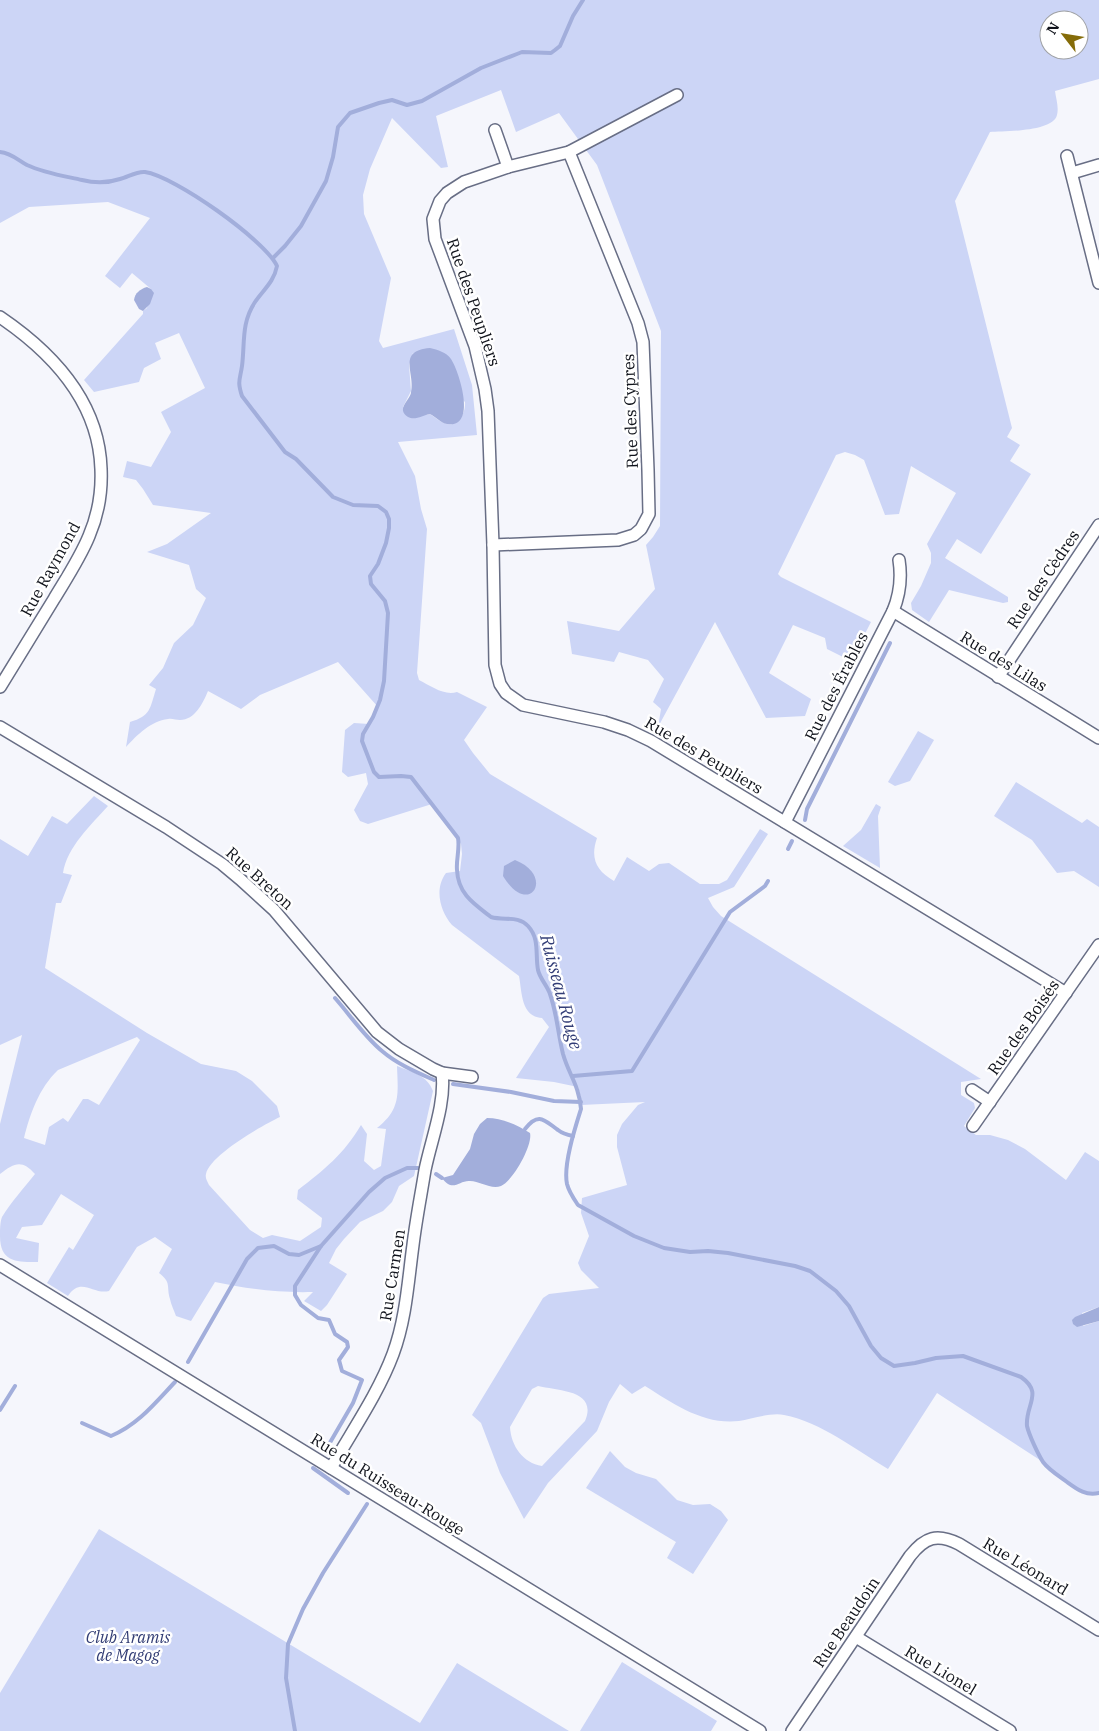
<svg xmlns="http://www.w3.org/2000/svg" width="1099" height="1731" font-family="'IBM Plex Serif',serif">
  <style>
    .green { fill: #ccd5f6; fill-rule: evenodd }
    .water { fill: #a2aedb }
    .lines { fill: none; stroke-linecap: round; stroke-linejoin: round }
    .stream { stroke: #a2aedb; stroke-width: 4 }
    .minor-casing { stroke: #686e85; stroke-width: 14 }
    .minor { stroke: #fff; stroke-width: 11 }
    .labels { text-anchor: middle; stroke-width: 5; stroke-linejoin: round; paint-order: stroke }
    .street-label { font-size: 16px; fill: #10131b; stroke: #fff }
    .park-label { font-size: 16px; font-style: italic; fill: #313c74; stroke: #fff }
    .water-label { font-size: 18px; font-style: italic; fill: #323d76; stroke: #fff }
  </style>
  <rect width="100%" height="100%" fill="#f5f6fc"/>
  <!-- green -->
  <g class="green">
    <path d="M 0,0 L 1099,0 L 1099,79 L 1055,91 C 1056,99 1059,107 1057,115 C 1053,132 1004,131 990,132 L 955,201 L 1012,428 L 1007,437 L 1020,445 L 1010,461 L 1031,474 L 981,554 L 957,539 L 945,558 L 1008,597 L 1008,602 L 1003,603 L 949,590 L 929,622 L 912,610 L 911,603 L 921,586 L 931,563 L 931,553 L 927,544 L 956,493 L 911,466 L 899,514 L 885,515 L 864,460 L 855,455 L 845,452 L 836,455 L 778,574 L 781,577 L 871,622 L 851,661 L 827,649 L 825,638 L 793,625 L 769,673 L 811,699 L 805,716 L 766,718 L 715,622 L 658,727 L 661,709 L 653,702 L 664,679 L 648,660 L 619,652 L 614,662 L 572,654 L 567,621 L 619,631 L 655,589 L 646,545 L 653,537 L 660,526 L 661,331 L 597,165 L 559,113 L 516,132 L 501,90 L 436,116 L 448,167 L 441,168 L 392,118 L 370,169 L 363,195 L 364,214 L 391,278 L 379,341 L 383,348 L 454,329 L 472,385 L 477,435 L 398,442 L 415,476 L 421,509 L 427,529 L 417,673 L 419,680 C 431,686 444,696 457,692 L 487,707 L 464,740 L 473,753 L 490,774 L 597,838 C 590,858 596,871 614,881 L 627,857 L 649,871 L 659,864 L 669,863 L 700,884 L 719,884 L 727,880 L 760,829 L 768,834 L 734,887 L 708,898 L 713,907 L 721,916 L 981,1079 L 961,1082 L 961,1095 L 974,1103 L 975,1108 L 964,1126 L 976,1135 L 990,1135 L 1008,1140 L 1025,1149 L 1066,1180 L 1085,1152 L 1099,1161 L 1099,1307 L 1082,1313 L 1083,1326 L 1099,1321 L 1099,1493 C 1096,1494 1094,1495 1091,1495 C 1077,1494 1053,1471 1043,1462 L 937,1393 L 888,1469 C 856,1450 821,1422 784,1415 C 772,1412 752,1419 739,1421 C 703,1425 674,1404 645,1386 L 632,1394 L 620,1384 L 609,1402 L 597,1431 L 548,1483 L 524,1519 L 500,1473 L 481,1423 L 472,1415 L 543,1298 L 549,1294 L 599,1288 L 581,1270 L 578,1263 L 589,1236 L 581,1213 L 582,1198 L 627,1185 L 617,1147 L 617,1135 L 622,1124 L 638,1105 L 645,1102 L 581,1105 L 581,1098 L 578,1087 L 554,1082 L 516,1078 L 549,1027 L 542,1018 C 521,1017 522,992 519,976 L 452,925 C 440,911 434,889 446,873 L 460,871 L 462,854 L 461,844 L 432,804 L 368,824 L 360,821 L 354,810 L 368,784 L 366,773 L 348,777 L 342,772 L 345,730 L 354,723 L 369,724 L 378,707 L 338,662 L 260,695 L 241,709 L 208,691 C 203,703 195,720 180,720 C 176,720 172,718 168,719 C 151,721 137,735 126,747 L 130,722 C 151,716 150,708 156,689 L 149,685 L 163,668 L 174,643 L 193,625 L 206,598 L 196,589 L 189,565 L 147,552 L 167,544 L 211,513 L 153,505 L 143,489 L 136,480 L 123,477 L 127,461 L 151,467 L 171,432 L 161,412 L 205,388 L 179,333 L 155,343 L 161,359 L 144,368 L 139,382 L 94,392 L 84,380 L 143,314 L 143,311 L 147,308 L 151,289 L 132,273 L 120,288 L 105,276 L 150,218 L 108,202 L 29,207 L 0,223 ZM 1049,20 L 1079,20 L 1079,50 L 1049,50 ZM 413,353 L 465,402 C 466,414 457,429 444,423 C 439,421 435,417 430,414 L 427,415 L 403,407 L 411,391 L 409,365 ZM 538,1386 C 559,1391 598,1390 585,1421 L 542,1466 C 523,1463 511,1446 510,1427 L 532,1389 Z"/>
    <polygon points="918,731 934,740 910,781 895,786 888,782"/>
    <polygon points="1016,782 1082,823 1087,819 1099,827 1099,887 1074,871 1057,873 1032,840 994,816"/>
    <path d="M 94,796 L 108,806 C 91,825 67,847 63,873 L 72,875 L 61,903 L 56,903 L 45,968 L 147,1033 L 201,1064 L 236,1071 L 252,1081 L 277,1106 L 280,1117 C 263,1125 210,1155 206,1174 C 205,1178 207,1181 209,1185 L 250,1230 L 263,1238 L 272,1235 L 300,1241 L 321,1227 L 322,1218 L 297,1199 L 298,1190 C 324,1170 344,1154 361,1125 L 367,1134 L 364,1161 L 374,1170 L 381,1166 L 386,1129 L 377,1128 C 401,1109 398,1094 397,1066 C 412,1072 427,1075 433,1091 L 414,1176 L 399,1186 L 392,1202 L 383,1211 L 360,1222 L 344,1239 L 336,1249 L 329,1263 L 347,1274 L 327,1305 L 321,1311 L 304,1301 L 313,1292 C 279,1293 248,1289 215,1282 L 191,1321 L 176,1316 C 174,1310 171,1305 170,1299 C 166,1286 172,1283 159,1273 L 172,1249 L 155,1237 L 137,1247 L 109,1291 C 93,1295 81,1276 68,1296 L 47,1283 L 69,1247 L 73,1250 L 94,1215 L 61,1194 L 42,1225 L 22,1227 L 16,1238 L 39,1243 L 38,1262 C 18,1262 0,1263 0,1236 C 0,1230 0,1222 2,1217 C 11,1202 24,1188 35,1174 C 22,1159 14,1163 0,1174 L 0,1124 L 22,1035 L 0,1045 L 0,839 L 28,856 L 52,816 L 67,824 ZM 137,1037 L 140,1040 L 99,1105 L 88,1099 L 83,1099 L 68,1122 L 63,1118 L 49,1127 L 45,1145 L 24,1138 C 30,1114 39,1088 58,1070 Z"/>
    <polygon points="876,804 881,807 878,816 880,868 843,846 861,830"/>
    <polygon points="610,1451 625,1467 636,1473 656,1479 677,1500 693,1505 710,1504 721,1511 728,1520 693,1574 667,1558 676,1542 586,1488"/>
    <polygon points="99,1529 420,1723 457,1663 569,1731 0,1731 0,1693"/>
    <polygon points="622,1662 717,1721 711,1731 580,1731"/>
  </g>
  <!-- water -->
  <g class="water">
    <path d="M 147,287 L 151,289 L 154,293 L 150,304 L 143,311 L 139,309 L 134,300 C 135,293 140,289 147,287 Z"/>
    <path d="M 430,348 C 438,350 446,352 451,359 C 459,371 478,429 447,424 C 441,423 436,417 430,414 C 423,415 415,421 408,417 C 396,409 409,401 411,393 C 416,373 396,351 430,348 Z"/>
    <path d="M 515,860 C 556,876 529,919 503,876 L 504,866 Z"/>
    <path d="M 487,1118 C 502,1118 518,1125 530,1133 C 533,1145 513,1181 501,1186 C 491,1190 480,1181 470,1181 C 459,1180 453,1193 442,1178 L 453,1175 L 470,1149 L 474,1134 L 480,1124 Z"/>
    <polygon points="1099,1307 1099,1321 1077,1327 1073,1324 1072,1320 1075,1317"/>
  </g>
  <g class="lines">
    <!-- stream -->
    <g class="stream">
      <path d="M 0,152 C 11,153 18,160 27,165 C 44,173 64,176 82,180 C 94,183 108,183 120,179 C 128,177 137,171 145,172 C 174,176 265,240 277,266 C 274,282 263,290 255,302 C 241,323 245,343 242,366 C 240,380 237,381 242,396 L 285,452 L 296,459 L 333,497 L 353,505 L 378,506 L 386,512 L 389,519 L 389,528 L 386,543 L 378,564 L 370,576 L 371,584 L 385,601 L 388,613 L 384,681 L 380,700 L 373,717 L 363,734 L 362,741 L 374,772 L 379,777 L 401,776 L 411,777 L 458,838 C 460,849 456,859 457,870 C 458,894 474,904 491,917 C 504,921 518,915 528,926 C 540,939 535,954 538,970 C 540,979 547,985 550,994 C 557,1014 558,1034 563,1054 C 569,1075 579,1085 581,1109 C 575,1128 563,1165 567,1184 C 569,1192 574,1199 578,1205 L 634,1236 L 664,1248 L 690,1252 L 708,1251 L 728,1253 L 795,1266 L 810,1271 L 836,1291 L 849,1306 L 871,1346 L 881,1358 L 894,1366 L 915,1363 L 936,1358 L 963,1356 L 1021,1377 C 1044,1393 1025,1405 1027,1426 C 1029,1435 1038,1454 1043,1462 C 1049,1470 1059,1476 1067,1482 C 1078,1490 1086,1496 1099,1493"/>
      <polyline points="273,258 285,246 301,226 326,181 333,157 338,127 350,113 379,103 392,100 407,105 422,101 481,68 517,54 522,52 551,53 555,50 560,46 573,16 583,0"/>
      <polyline points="805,820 807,809 890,643"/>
      <polyline points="788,849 792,841"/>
      <path d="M 335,998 C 350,1015 364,1036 382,1051 C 397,1064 416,1072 434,1080"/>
      <polyline points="573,1076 632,1071 730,912 765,886 768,881"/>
      <polyline points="453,1084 511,1092 554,1101 581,1102"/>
      <path d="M 525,1129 C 539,1111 545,1121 558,1130 C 563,1134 568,1135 573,1136"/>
      <polyline points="436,1174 442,1178"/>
      <polyline points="188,1362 247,1259 258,1248 274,1246 289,1254 299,1255 321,1246"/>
      <polyline points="0,1410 15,1386"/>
      <path d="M 82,1423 L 111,1436 C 138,1425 156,1402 175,1382"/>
      <polyline points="328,1446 353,1403 362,1380 342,1371 339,1360 348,1347 347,1342 335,1334 329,1320 318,1318 301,1305 295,1295 295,1286 321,1246 369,1192 385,1178 407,1168 418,1168"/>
      <polyline points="313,1468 348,1493"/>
      <polyline points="295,1731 286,1678 288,1644 303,1609 323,1573 367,1504"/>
    </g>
    <!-- minor casing -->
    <g class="minor-casing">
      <g id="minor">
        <polyline points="677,95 569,152 508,167 464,182 447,193 440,201 433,219 435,239 475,346 485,389 488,411 493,545 495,665 500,684 506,693 523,705 604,722 628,730 651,741 1066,993"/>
        <polyline points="495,130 508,167"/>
        <polyline points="1067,156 1099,283"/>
        <polyline points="1072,173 1099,165"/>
        <path d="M 0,317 C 53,353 99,402 101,469 C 102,492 98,515 89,536 C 80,558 66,579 54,599 C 36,628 18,658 0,687"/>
        <polyline points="493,545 618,540 634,535 641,529 649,514 648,470 643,342 638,323 569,152"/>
        <polyline points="893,611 1099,738"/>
        <polyline points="998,677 1099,525"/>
        <polyline points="0,727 166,827 222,864 240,879 274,910 377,1032 399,1049 433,1069 442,1073 472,1077"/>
        <path d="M 785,822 L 893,611 C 900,594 902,579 899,560"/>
        <polyline points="972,1090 990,1102"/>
        <polyline points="973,1126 1099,945"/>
        <polyline points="0,1265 760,1731"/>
        <path d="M 331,1468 C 352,1431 378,1394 393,1354 C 406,1319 408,1282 413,1245 C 416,1220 421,1195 425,1170 C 431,1140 446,1103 442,1073"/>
        <polyline points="856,1637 1010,1731"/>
        <path d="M 792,1731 L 910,1556 C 925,1537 937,1533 959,1544 L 1099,1630"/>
      </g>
    </g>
    <!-- minor -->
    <use href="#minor" class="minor"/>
  </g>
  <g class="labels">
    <!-- street labels -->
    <g class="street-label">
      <text transform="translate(474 302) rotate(71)" y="6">Rue des Peupliers</text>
      <text transform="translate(630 411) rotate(-92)" y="6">Rue des Cypres</text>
      <text transform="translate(50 569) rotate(-61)" y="6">Rue Raymond</text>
      <text transform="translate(1043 579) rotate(-56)" y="6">Rue des Cèdres</text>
      <text transform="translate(1004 661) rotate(32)" y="6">Rue des Lilas</text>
      <text transform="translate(836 686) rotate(-63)" y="6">Rue des Érables</text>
      <text transform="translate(704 755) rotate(31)" y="6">Rue des Peupliers</text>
      <text transform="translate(260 878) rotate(42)" y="6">Rue Breton</text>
      <text transform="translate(1023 1027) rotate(-55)" y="6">Rue des Boisés</text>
      <text transform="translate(392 1275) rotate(-81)" y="6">Rue Carmen</text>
      <text transform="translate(388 1484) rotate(32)" y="6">Rue du Ruisseau-Rouge</text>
      <text transform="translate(1026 1566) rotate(31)" y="6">Rue Léonard</text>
      <text transform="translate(846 1622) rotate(-56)" y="6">Rue Beaudoin</text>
      <text transform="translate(941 1670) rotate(31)" y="6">Rue Lionel</text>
    </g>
    <!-- park labels -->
    <g class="park-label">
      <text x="128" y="1643">Club Aramis<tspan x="128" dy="18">de Magog</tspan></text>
    </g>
    <!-- water labels -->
    <g class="water-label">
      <text transform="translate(561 992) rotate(75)" y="6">Ruisseau Rouge</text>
    </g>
  </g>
  <!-- north arrow -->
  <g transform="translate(1064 35) rotate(301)"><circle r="24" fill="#ffffff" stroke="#9fa1a4"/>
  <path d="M0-4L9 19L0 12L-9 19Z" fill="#856c09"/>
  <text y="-8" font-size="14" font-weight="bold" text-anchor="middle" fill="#10131b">N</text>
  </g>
</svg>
